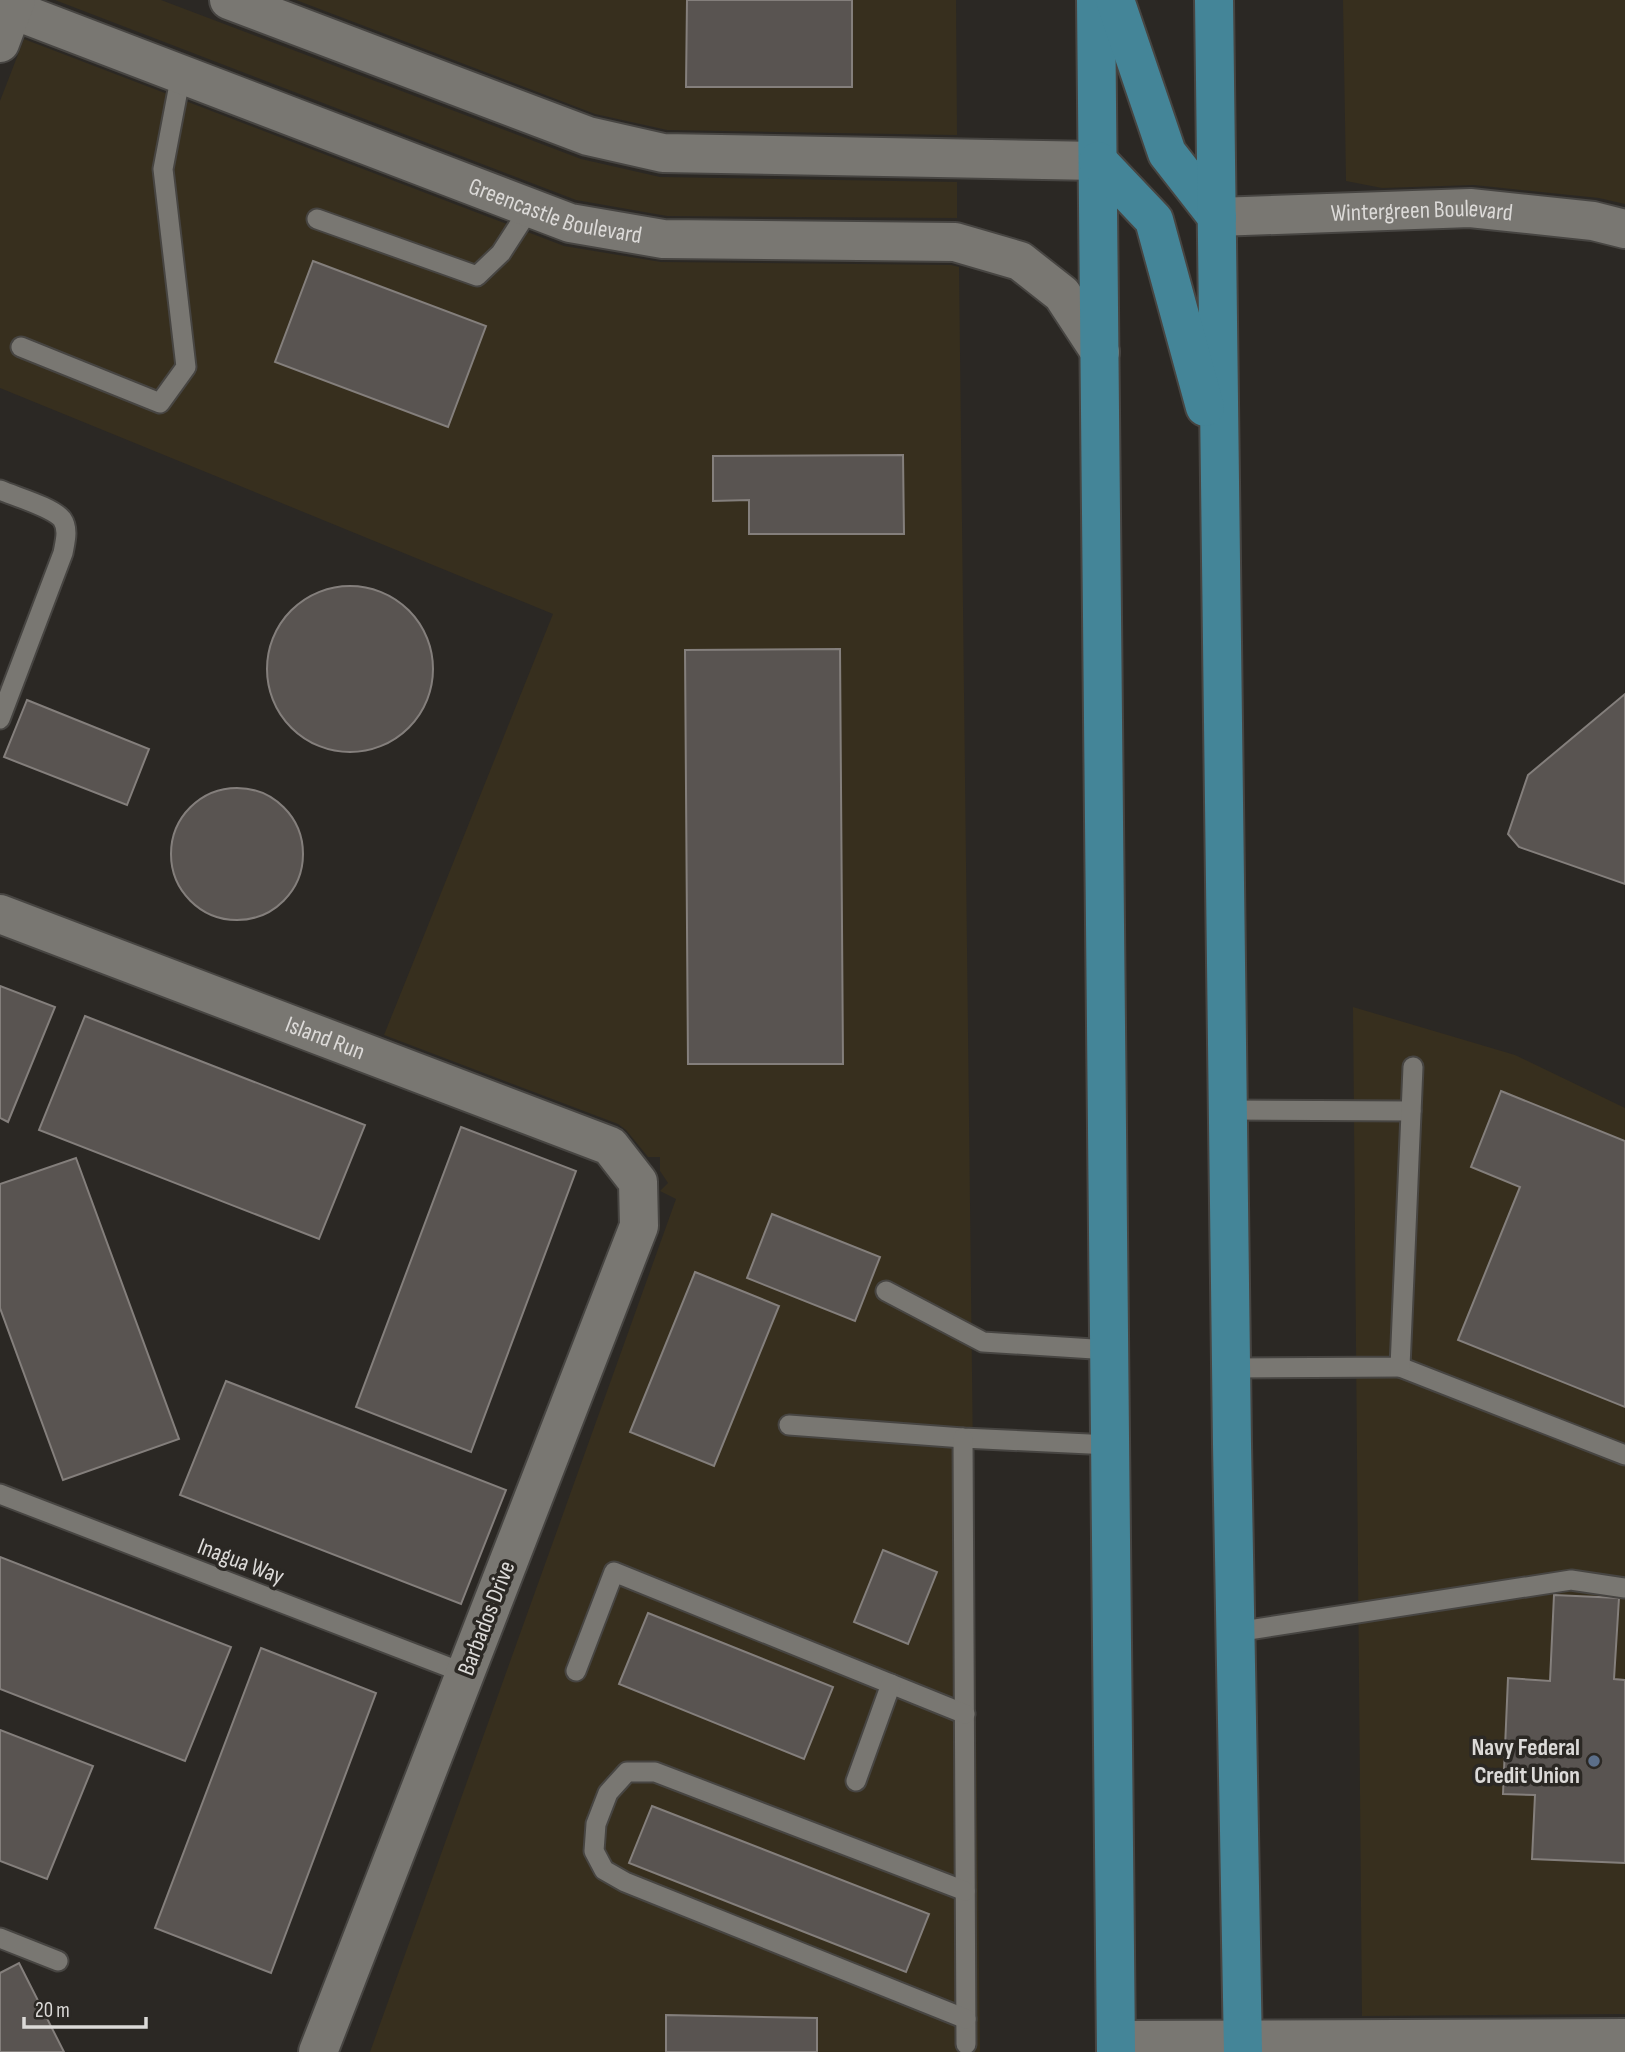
<svg xmlns="http://www.w3.org/2000/svg" width="1625" height="2052" font-family="'Sofia Sans Condensed',sans-serif">
  <style>
    .commercial { fill: #372f1e }
    .building { fill: #595451; stroke: #847f7c; stroke-width: 2 }
    .lines { fill: none; stroke-linecap: round; stroke-linejoin: round }
    .lane-casing { stroke: #474542; stroke-width: 23 }
    .street-casing { stroke: #474542; stroke-width: 42 }
    .primary-casing { stroke: #474542; stroke-width: 42 }
    .lane { stroke: #797772; stroke-width: 19 }
    .street { stroke: #797772; stroke-width: 38 }
    .primary { stroke: #448598; stroke-width: 38 }
    .service-dot { fill: #5c6f8a; stroke: #2b2824; stroke-width: 2.5 }
    .labels { text-anchor: middle; stroke-width: 7; stroke-linejoin: round; paint-order: stroke }
    .street-label { font-size: 24px; fill: #dcdad8; stroke: #2b2824 }
    .poi-label { font-size: 24px; font-weight: bold; fill: #dcdad8; stroke: #2b2824; text-anchor: end }
  </style>
  <rect width="100%" height="100%" fill="#2b2824"/>
  <!-- commercial -->
  <g class="commercial">
    <polygon points="55,0 161,0 581,159 660,177 957,182 957,218 667,216 576,200"/>
    <polygon points="296,0 956,0 957,135 667,130 595,114"/>
    <polygon points="1343,0 1625,0 1625,204 1599,198 1474,185 1382,188 1346,181"/>
    <polygon points="24,39 564,246 661,262 951,265 959,267 980,2052 370,2052 676,1199 660,1191 668,1183 660,1171 660,1157 648,1157 626,1130 618,1124 384,1035 553,614 0,388 0,101"/>
    <polygon points="1353,1007 1515,1055 1625,1108 1625,2014 1362,2016"/>
  </g>
  <!-- building -->
  <g class="building">
    <polygon points="687,0 852,0 852,87 686,87"/>
    <polygon points="313,261 486,326 448,427 275,362"/>
    <polygon points="903,455 904,534 749,534 749,500 713,501 713,456"/>
    <circle cx="350" cy="669" r="83"/>
    <polygon points="840,649 843,1064 688,1064 685,650"/>
    <polygon points="1625,694 1625,884 1519,847 1508,834 1528,775"/>
    <polygon points="27,700 149,749 127,805 4,757"/>
    <circle cx="237" cy="854" r="66"/>
    <polygon points="0,986 55,1007 8,1122 0,1118"/>
    <polygon points="85,1016 365,1125 319,1239 39,1130"/>
    <polygon points="1501,1091 1625,1141 1625,1407 1458,1340 1520,1187 1471,1167"/>
    <polygon points="461,1127 576,1171 471,1452 356,1407"/>
    <polygon points="76,1158 179,1439 63,1480 0,1308 0,1184"/>
    <polygon points="772,1214 880,1257 855,1321 747,1278"/>
    <polygon points="695,1272 779,1306 714,1466 630,1432"/>
    <polygon points="226,1381 506,1490 461,1604 180,1495"/>
    <polygon points="883,1550 937,1572 908,1644 854,1622"/>
    <polygon points="0,1557 231,1647 185,1761 0,1689"/>
    <polygon points="1554,1595 1619,1598 1614,1679 1625,1680 1625,1863 1532,1859 1535,1795 1503,1794 1508,1678 1550,1681"/>
    <polygon points="648,1613 833,1687 804,1759 619,1684"/>
    <polygon points="261,1648 376,1693 271,1973 155,1928"/>
    <polygon points="0,1730 93,1766 47,1879 0,1861"/>
    <polygon points="652,1806 929,1914 906,1972 629,1863"/>
    <polygon points="19,1963 64,2052 0,2052 0,1973"/>
    <polygon points="666,2015 817,2018 817,2052 666,2052"/>
  </g>
  <g class="lines">
    <!-- lane casing -->
    <g class="lane-casing">
      <g id="lane">
        <polyline points="317,219 477,276 501,253 530,208"/>
        <polyline points="21,347 160,403 186,367 163,169 181,74"/>
        <path d="M 0,490 C 16,497 52,507 62,519 C 69,529 65,542 63,553 L 0,719"/>
        <polyline points="1228,1110 1411,1111"/>
        <polyline points="886,1291 983,1342 1109,1350"/>
        <polyline points="1400,1367 1625,1455"/>
        <polyline points="1232,1368 1400,1367 1413,1067"/>
        <polyline points="789,1425 963,1438 1110,1445"/>
        <polyline points="963,1438 966,2044"/>
        <polyline points="0,1494 464,1673"/>
        <polyline points="1236,1632 1571,1580 1625,1588"/>
        <polyline points="576,1671 614,1572 965,1714"/>
        <polyline points="856,1781 891,1684"/>
        <polyline points="965,1891 655,1772 627,1772 608,1793 596,1824 594,1851 604,1870 625,1882 966,2019"/>
        <polyline points="0,1938 58,1961"/>
      </g>
    </g>
    <!-- street casing -->
    <g class="street-casing">
      <g id="street">
        <polyline points="229,0 588,136 663,153 1098,161"/>
        <path id="s1" d="M 0,5 L 570,223 L 663,239 L 955,242 L 1020,261 L 1062,294 L 1100,352"/>
        <polyline points="0,43 16,0"/>
        <path id="s2" d="M 1217,217 L 1470,208 L 1593,221 L 1625,229"/>
        <path id="s3" d="M 0,914 L 610,1146 L 638,1182 L 639,1226 L 318,2052"/>
        <polyline points="1116,2040 1625,2038"/>
      </g>
    </g>
    <!-- primary casing -->
    <g class="primary-casing">
      <g id="primary">
        <polyline points="1096,0 1116,2052"/>
        <polyline points="1115,0 1167,153 1217,217"/>
        <polyline points="1214,0 1232,1444 1243,2052"/>
        <polyline points="1098,161 1154,220 1205,407"/>
      </g>
    </g>
    <!-- lane -->
    <use href="#lane" class="lane"/>
    <!-- street -->
    <use href="#street" class="street"/>
    <!-- primary -->
    <use href="#primary" class="primary"/>
  </g>
  <!-- markers -->
  <circle class="service-dot" cx="1594" cy="1761" r="7"/>
  <g class="labels">
    <!-- street labels -->
    <g class="street-label">
      <text dy="8" stroke="none"><textPath href="#s1" startOffset="593">Greencastle Boulevard</textPath></text>
      <text dy="8" stroke="none"><textPath href="#s2" startOffset="205">Wintergreen Boulevard</textPath></text>
      <text dy="8" stroke="none"><textPath href="#s3" startOffset="348">Island Run</textPath></text>
      <text transform="translate(241 1561) rotate(21)" y="8">Inagua Way</text>
      <text transform="translate(486 1618) rotate(-69)" y="8">Barbados Drive</text>
    </g>
    <!-- poi labels -->
    <g class="poi-label">
      <text x="1580" y="1755">Navy Federal<tspan x="1580" dy="28">Credit Union</tspan></text>
    </g>
  </g>
  <!-- scale -->
  <path d="M24 2017v10h122v-10" fill="none" stroke="#dcdad8" stroke-width="3.5"/>
  <text x="35" y="2017" font-size="21" fill="#dcdad8" stroke="#2b2824" stroke-width="5" paint-order="stroke">20 m</text>
</svg>
